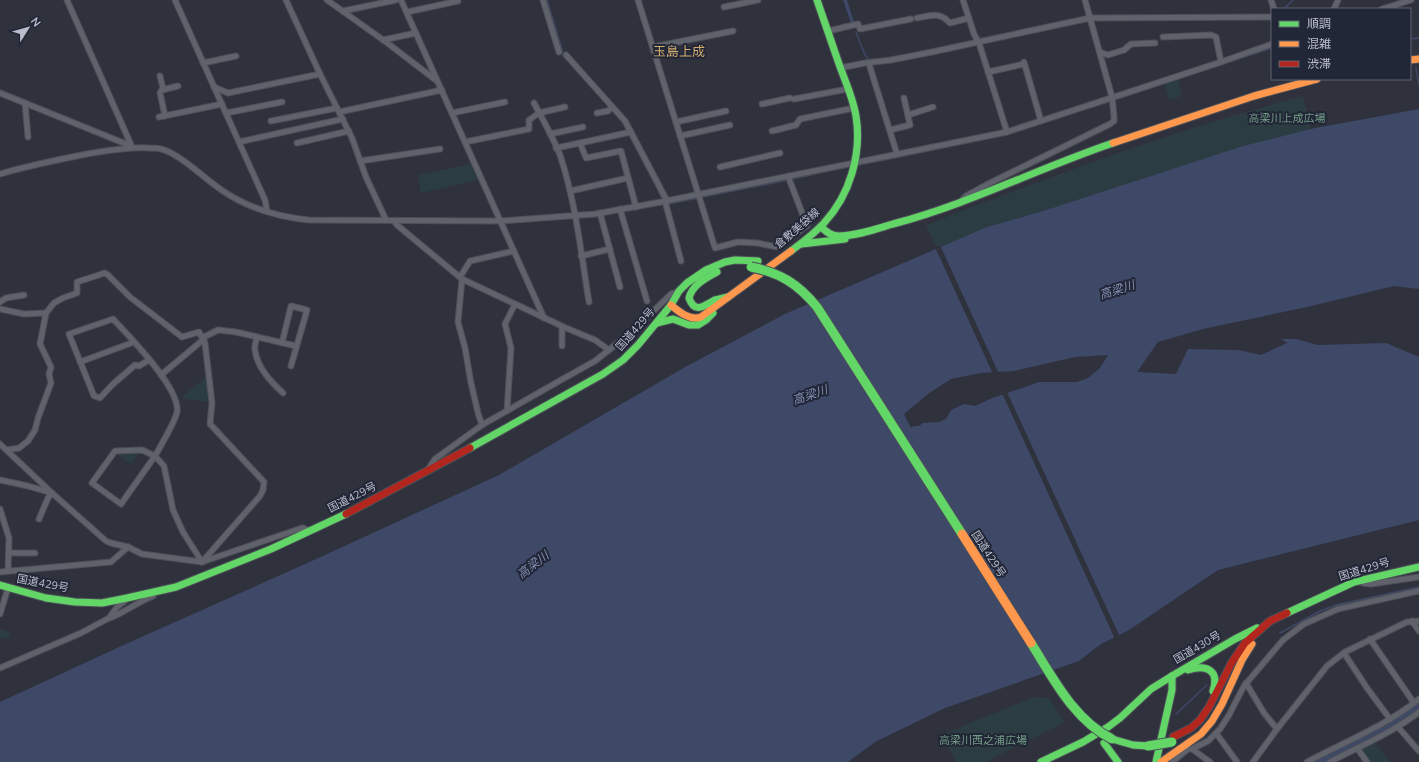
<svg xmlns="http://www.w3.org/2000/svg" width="1419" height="762" font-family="'Nunito Sans','Noto Sans JP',sans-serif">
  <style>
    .green { fill: #2c3c43 }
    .water { fill: #3e4867; fill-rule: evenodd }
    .pier { fill: #2f323d }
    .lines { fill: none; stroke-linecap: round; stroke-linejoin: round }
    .stream { stroke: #3e4867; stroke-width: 1.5 }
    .river { stroke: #3e4867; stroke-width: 10 }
    .street-casing { stroke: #4d4f57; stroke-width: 7 }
    .fast-casing { stroke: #4d4f57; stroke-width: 9 }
    .slow-casing { stroke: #4d4f57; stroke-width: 9 }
    .jam-casing { stroke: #4d4f57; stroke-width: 9 }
    .street { stroke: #5f626a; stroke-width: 5 }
    .fast { stroke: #63d668; stroke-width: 7 }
    .slow { stroke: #ff974d; stroke-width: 7 }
    .jam { stroke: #b3261e; stroke-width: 7 }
    .fast-bridge-casing { stroke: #4c4e59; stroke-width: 11; stroke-linecap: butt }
    .slow-bridge-casing { stroke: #4c4e59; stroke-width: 11; stroke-linecap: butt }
    .fast-bridge { stroke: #63d668; stroke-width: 9 }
    .slow-bridge { stroke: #ff974d; stroke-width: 9 }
    .labels { text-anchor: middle; stroke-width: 4; stroke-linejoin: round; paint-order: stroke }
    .park-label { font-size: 11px; fill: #739c84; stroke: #222738 }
    .street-label { font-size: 11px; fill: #babecc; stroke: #222738 }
    .water-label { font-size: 12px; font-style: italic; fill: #838eb2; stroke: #222738 }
    .quarter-label { font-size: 13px; fill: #d3ac6f; stroke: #222738 }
  </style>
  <rect width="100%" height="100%" fill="#2f323d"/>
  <!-- green -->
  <g class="green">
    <polygon points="1178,79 1182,96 1169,100 1165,83"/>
    <path d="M 1303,96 L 1310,129 L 1243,146 L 1043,211 L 987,227 L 937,249 L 926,225 C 1049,177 1174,130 1303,96 Z"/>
    <polygon points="471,164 478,180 421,193 418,175"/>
    <polygon points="206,377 209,402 181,398"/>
    <polygon points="129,452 140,452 131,464 117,454"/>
    <polygon points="0,629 10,632 8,639 0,637"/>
    <polygon points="1034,697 1049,698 1065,722 985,762 956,762 941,735"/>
    <polygon points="1374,742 1390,762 1369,762 1359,750"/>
  </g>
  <!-- water -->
  <g class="water">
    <polygon points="843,0 847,0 854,22 851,23"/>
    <polygon points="0,89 125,140 125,142 0,91"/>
    <path d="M 1419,109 L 1419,289 L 1394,286 L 1307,307 L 1203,329 L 1158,342 L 1137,372 L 1176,374 L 1188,349 L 1238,350 L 1261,355 L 1287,343 L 1281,339 L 1296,339 L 1318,345 L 1386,343 L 1419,357 L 1419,520 L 1218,570 L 1129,630 L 1101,644 L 1079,661 L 945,708 L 875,742 L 848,762 L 0,762 L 0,702 L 128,643 L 314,560 L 499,475 L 687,366 L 785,314 L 987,227 L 1043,211 L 1243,146 L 1310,129 ZM 1108,355 L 1100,368 L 1088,378 L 1077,382 L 1039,382 L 990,399 L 975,406 L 964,404 L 951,410 L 946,419 L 939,422 L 923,423 L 919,426 L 914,426 L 911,428 L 904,414 L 928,394 L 951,379 L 981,373 L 1014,371 L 1075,357 Z"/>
  </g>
  <!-- pier -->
  <g class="pier">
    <polygon points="940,245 999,374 993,374 935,247"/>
    <polygon points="1007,392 1120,637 1115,639 1002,393"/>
  </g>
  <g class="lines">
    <!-- stream -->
    <g class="stream">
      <polyline points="547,0 564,56"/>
      <polyline points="1284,9 1293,0"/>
      <polyline points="856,32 865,55 869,60"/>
      <polyline points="978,39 1074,19"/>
      <polyline points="1410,39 1419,38"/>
      <polyline points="910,54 975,40"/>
      <polyline points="1416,68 1419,86"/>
      <polyline points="1114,100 1272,48"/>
      <polyline points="1057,118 1111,101"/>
      <polyline points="988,138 1008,134"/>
      <polyline points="879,161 984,139"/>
      <polyline points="647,167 662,198"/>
      <polyline points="791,179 811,175"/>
      <polyline points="702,197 788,180"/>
      <polyline points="668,204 698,198"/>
      <polyline points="1280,633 1320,611 1336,605 1419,587"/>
      <polyline points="1176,714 1207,685"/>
    </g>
    <!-- river -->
    <polyline class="river" points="1317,762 1387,727 1401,718 1419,705"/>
    <!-- street casing -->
    <g class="street-casing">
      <g id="street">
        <polyline points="67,0 132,147"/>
        <polyline points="175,0 265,200 267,211"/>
        <polyline points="286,0 320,74 352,138 366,177 386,220"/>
        <polyline points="327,0 386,42 437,81"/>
        <polyline points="401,0 544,318"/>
        <polyline points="543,0 559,52"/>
        <polyline points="638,0 715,248 738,242 757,243 777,247 807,226 788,176"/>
        <polyline points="963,0 974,34 979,43 1007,132"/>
        <polyline points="1271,0 1274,9"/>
        <polyline points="724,7 758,0"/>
        <polyline points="1334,9 1338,0"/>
        <polyline points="1382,9 1411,0"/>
        <polyline points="343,11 396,0"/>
        <polyline points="407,12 458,1"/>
        <path d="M 917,18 C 931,16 939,11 950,23 L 969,18"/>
        <polyline points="828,31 858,24 860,29 911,19"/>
        <polyline points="1163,37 1211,35 1216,37 1221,62"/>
        <polyline points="383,40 416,33"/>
        <polyline points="653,47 733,31"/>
        <polyline points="1100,52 1108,55 1124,50 1131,44 1155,43"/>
        <polyline points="566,55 625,121 667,201"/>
        <polyline points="1024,62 1041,121"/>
        <polyline points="203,63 236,56"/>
        <polyline points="869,64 897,154"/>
        <polyline points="840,68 865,63 891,60 932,52 1090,18 1272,17"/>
        <polyline points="988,72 1024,64"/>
        <polyline points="160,76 163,88 160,93 165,116"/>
        <polyline points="214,87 228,93 320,74"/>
        <polyline points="162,90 178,86"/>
        <polyline points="0,93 131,146"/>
        <polyline points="794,99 848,89"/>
        <polyline points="25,103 28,137"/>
        <path d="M 534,103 C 543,120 553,137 560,155 C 576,203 581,253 589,302"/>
        <polyline points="762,104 790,98"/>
        <polyline points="339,112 442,90"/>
        <polyline points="226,113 282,102"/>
        <polyline points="452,113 505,102"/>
        <polyline points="597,113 608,111 612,107"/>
        <polyline points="908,115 933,107"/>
        <polyline points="159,117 222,104"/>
        <polyline points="271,121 337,108"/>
        <polyline points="676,122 726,111"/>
        <polyline points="890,130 910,125 904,98"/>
        <polyline points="772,131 796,125 800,119 854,108"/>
        <polyline points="631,132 580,143 586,158 621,151 636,207"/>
        <polyline points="550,134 583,127"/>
        <polyline points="680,136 730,125"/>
        <polyline points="239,142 343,119"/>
        <polyline points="465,142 529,129 529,120 539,113 565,107"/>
        <polyline points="297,143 349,131"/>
        <polyline points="556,148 580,143"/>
        <polyline points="360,161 440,149"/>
        <polyline points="720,167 780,153"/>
        <path d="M 0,174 C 30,165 61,159 92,153 C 111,150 129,147 149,148 C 152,148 157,148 161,149 C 179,153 206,180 223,191 C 248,208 279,217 309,220 L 501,221 L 595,214 L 661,202 L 1007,132 L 1221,62 L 1272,44"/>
        <polyline points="570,191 628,178"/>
        <polyline points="665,201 681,261"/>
        <polyline points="961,201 966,196 986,185 1110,124 1114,121 1114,116 1112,97 1085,0"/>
        <polyline points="620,209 647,301"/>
        <polyline points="600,213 620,287"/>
        <polyline points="394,221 397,225 462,279 566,328 595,340 609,350 639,325 671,294 677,292"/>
        <polyline points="581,256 610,249"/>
        <polyline points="460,277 470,261 514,251"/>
        <polyline points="462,279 458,322 465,348 471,383 478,413 482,425"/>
        <polyline points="0,302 6,298 24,295"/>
        <polyline points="0,309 24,314 46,313"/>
        <path d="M 257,337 C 256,341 254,346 255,350 C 257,367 270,381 283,393"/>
        <polyline points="282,343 291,306 307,310 291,366"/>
        <polyline points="562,346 562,327"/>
        <path d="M 149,360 L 139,366 L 135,365 L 112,385 L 100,398 L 94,396 L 69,334 L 113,319 C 129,336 181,389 177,412 C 176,420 160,447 155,456 L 164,466 L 173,510 L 183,532 L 202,562"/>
        <polyline points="80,362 134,342"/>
        <polyline points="161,375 204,339 204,337 218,330 236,332 296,346"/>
        <polyline points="507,411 511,348 505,324 515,304"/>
        <polyline points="0,444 52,493 106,541 111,543 128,547 142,554 202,562 299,529 303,528 310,531"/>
        <polyline points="7,450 19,448 28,441 35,430 38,418 51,383 49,374 51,367 40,344 46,313 54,303 63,298 77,293 77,282 105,273 108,275 130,297 182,337 199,332 205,343 212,403 210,424 264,482 263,490 260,496 202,562"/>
        <polygon points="142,450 155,456 121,504 92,483 115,451"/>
        <polyline points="429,468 435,459 482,425 561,380 595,361 609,350"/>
        <polyline points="0,480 28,486 52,493 48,498 39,519"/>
        <polyline points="0,509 9,538 8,571"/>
        <polyline points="9,553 35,553"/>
        <polyline points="0,572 111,562 128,547"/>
        <polyline points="1363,583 1371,584 1419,577"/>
        <polyline points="0,614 8,588"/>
        <path d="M 110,618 C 125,612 138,602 153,596"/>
        <polyline points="1412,621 1419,631"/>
        <polyline points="1370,639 1414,703"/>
        <polyline points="1344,653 1367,688 1390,719"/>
        <polyline points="0,668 81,633 109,618 117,607 126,600"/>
        <polyline points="1246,683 1264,713 1277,729"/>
        <polyline points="1398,727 1419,751"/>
        <polyline points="1216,733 1237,762"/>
        <polyline points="1357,748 1367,762"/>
        <polyline points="1192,749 1208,741 1220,729 1229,715 1244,686 1283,640 1304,624 1338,609 1419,591"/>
        <polyline points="1172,762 1188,749 1192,749 1210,762"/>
        <polyline points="1253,762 1277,729 1327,666 1345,652 1407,622 1419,621"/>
        <path d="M 1307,762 C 1344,742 1386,726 1419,699"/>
        <path d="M 1330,762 C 1360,746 1392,733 1419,712"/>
      </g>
    </g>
    <!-- fast casing -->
    <g class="fast-casing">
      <g id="fast">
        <path d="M 821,227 C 827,232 831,236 839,236 C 857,236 876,229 893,224 C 969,204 1039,168 1113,143"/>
        <polyline points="801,244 845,239"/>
        <path d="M 791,251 C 803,242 814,234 824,223 C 850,195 862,154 856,116 C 853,97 844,79 838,61 C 831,41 824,20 817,0"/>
        <path d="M 717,272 C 706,278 692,285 689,298 C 695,315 705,305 715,300 C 719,299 724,298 728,297"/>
        <polyline points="657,323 673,319 689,325 698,325 706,320 713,313"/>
        <polyline points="470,448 603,374 623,360 638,345 671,305 679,291 687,283 706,270 725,262 735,260 758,261"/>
        <polyline points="0,585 46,598 75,602 102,603 127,598 176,587 271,549 346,514"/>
        <polyline points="1287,613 1354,582 1419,567"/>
        <path d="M 1188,670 C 1206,664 1220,670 1213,691"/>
        <polyline points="1172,676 1235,639 1257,628"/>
        <polyline points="1112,739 1133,745 1148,746"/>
        <polyline points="1104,743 1118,762"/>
        <polyline points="1041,762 1083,742 1108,727 1120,718 1151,689 1172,676"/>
        <polyline points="1156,762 1172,690 1172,676"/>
      </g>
    </g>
    <!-- slow casing -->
    <g class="slow-casing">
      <g id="slow">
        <polyline points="1410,60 1419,59"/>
        <polyline points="1113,143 1254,96 1317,79"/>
        <path d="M 671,305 C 679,312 690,321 701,317 L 791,251"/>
        <polyline points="1161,762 1201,734 1212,721 1222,704 1242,660 1252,644"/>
      </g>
    </g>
    <!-- jam casing -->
    <g class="jam-casing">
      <g id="jam">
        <polyline points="346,514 470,448"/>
        <polyline points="1173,737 1191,728 1200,720 1209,707 1232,662 1245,643 1270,621 1287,613"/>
      </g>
    </g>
    <!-- street -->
    <use href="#street" class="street"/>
    <!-- fast -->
    <use href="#fast" class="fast"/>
    <!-- slow -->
    <use href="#slow" class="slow"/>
    <!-- jam -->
    <use href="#jam" class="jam"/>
    <!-- fast-bridge casing -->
    <g class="fast-bridge-casing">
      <g id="fast-bridge">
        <path d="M 751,267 C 781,273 798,284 817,307 L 962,534"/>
        <path d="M 1031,643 C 1053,678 1074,720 1112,739"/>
        <polyline points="1148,746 1172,742"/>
      </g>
    </g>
    <!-- slow-bridge casing -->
    <g class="slow-bridge-casing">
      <polyline id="slow-bridge" points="962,534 1031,643"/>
    </g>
    <!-- fast-bridge -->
    <use href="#fast-bridge" class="fast-bridge"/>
    <!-- slow-bridge -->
    <use href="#slow-bridge" class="slow-bridge"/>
  </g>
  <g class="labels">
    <!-- park labels -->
    <g class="park-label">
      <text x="1287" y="122">高梁川上成広場</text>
      <text x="983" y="744">高梁川西之浦広場</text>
    </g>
    <!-- street labels -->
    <g class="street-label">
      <text transform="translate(797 228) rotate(-41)" y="4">倉敷美袋線</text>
      <text transform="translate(635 329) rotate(-49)" y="4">国道429号</text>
      <text transform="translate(352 497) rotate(-27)" y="4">国道429号</text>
      <text transform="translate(989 554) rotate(57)" y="4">国道429号</text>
      <text transform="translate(1364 569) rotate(-17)" y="4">国道429号</text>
      <text transform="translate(43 583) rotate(11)" y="4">国道429号</text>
      <text transform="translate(1197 647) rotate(-30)" y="4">国道430号</text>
    </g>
    <!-- water labels -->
    <g class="water-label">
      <text transform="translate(1117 290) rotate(-18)" y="4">高梁川</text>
      <text transform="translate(810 395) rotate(-19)" y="4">高梁川</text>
      <text transform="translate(533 565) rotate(-38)" y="4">高梁川</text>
    </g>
    <!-- quarter labels -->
    <g class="quarter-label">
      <text x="679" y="56">玉島上成</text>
    </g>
  </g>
  <!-- legend -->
  <rect x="1271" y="8" width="140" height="72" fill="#222738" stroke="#5f6373"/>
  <rect x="1279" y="21" width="20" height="6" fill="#63d668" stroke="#5f6373"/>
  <text x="1307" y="28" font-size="12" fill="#babecc">順調</text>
  <rect x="1279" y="41" width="20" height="6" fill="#ff974d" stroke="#5f6373"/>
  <text x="1307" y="48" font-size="12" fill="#babecc">混雑</text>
  <rect x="1279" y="61" width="20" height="6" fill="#b3261e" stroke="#5f6373"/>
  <text x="1307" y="68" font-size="12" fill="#babecc">渋滞</text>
  <!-- north arrow -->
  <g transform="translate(28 28) rotate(53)" stroke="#222738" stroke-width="3" paint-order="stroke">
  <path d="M0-3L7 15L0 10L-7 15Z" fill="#babecc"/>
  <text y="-6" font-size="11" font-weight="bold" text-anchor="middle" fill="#babecc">N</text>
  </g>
</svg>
